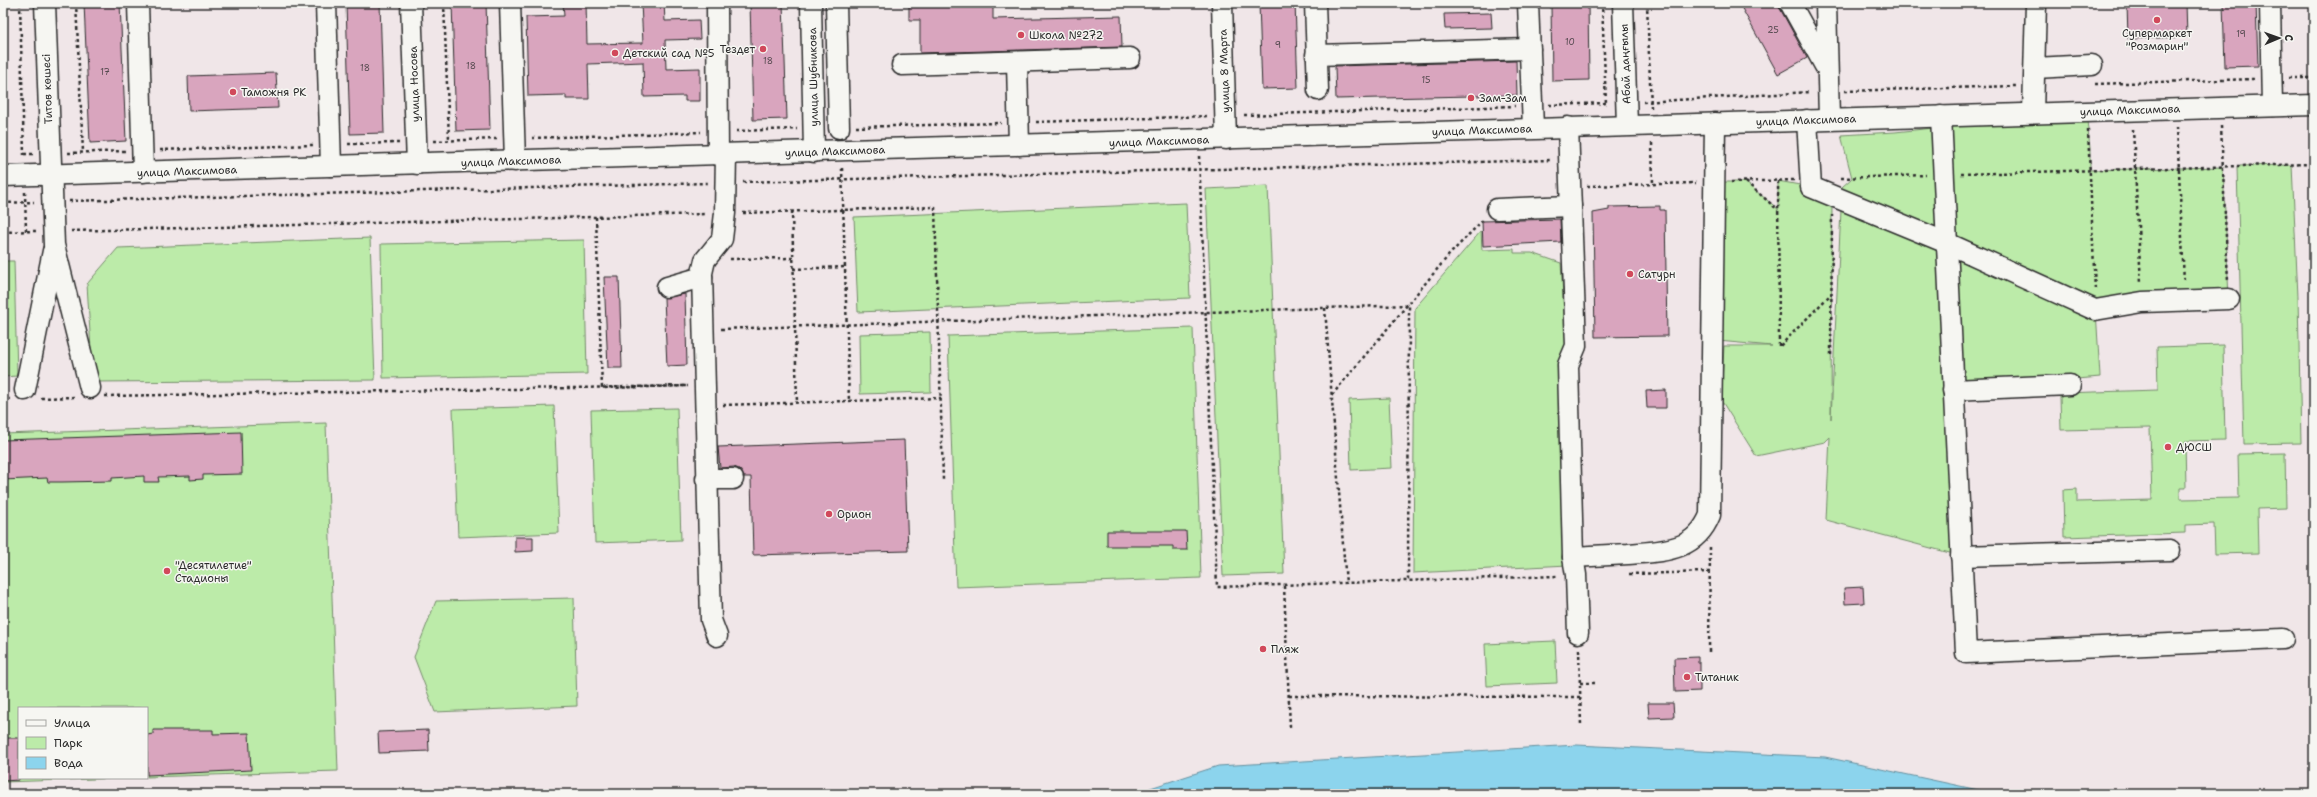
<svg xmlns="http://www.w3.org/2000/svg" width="2317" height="797" font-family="'Shantell Sans',sans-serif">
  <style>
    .green { fill: #bceba9; stroke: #748b6a; fill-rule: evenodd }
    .water { fill: #8cd4ed; stroke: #65909f }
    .building { fill: #d9a5be; stroke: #2b2b2b }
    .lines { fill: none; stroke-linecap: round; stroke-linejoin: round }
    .minor-casing { stroke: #2b2b2b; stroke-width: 23 }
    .path { stroke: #2b2b2b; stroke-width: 2.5; stroke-dasharray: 3 3; stroke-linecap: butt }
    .minor { stroke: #f6f6f2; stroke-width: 20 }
    .poi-dot { fill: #d1495b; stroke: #f6f6f2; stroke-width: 1.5 }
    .labels { text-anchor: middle; stroke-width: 3; stroke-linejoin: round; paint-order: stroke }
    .number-label { font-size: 9px; fill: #564a50 }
    .poi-label { font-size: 11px; fill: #2b2b2b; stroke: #f6f6f2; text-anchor: start }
    .street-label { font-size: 11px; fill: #2b2b2b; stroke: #f6f6f2 }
  </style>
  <rect width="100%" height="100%" fill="#f0e6e8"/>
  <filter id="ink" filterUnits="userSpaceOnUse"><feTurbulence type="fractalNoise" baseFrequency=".025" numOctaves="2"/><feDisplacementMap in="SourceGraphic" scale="8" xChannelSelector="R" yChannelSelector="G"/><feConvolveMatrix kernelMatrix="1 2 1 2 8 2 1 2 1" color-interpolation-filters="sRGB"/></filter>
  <g filter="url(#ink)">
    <!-- green -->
    <g class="green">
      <path d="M 2086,112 L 2090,148 L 2090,170 L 2223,167 L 2229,299 L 2096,310 L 2100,377 L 1954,390 L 1961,556 L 1826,520 L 1830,437 L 1825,442 L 1756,456 L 1721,400 L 1724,346 L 1772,346 L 1718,341 L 1714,182 L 1745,182 L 1778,209 L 1778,181 L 1811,187 L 1832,196 L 1852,178 L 1841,135 L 1895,132 ZM 1842,189 L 1831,418 L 1831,419 L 1832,196 Z"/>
      <polygon points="2292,165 2298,297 2301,443 2244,444 2237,166"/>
      <polygon points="1268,186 1284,574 1223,576 1206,189"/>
      <polygon points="1186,203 1190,298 858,312 854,217"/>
      <polygon points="1481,231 1482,250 1514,249 1514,253 1532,253 1561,263 1566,345 1568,565 1413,573 1415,308"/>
      <polygon points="370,238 375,380 93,382 87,284 118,248"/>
      <polygon points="584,240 587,374 383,378 381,244"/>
      <polygon points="3,261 14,261 17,376 3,377"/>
      <polygon points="1193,328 1201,578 956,587 948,336"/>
      <polygon points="930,332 931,392 860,394 859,334"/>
      <polygon points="2223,345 2225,440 2185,441 2186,488 2180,488 2180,499 2239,498 2238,454 2285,453 2286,508 2257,509 2258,553 2215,554 2214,524 2185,525 2185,533 2064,537 2063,490 2077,489 2077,502 2152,500 2150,428 2061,430 2060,397 2062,397 2062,393 2158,390 2157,347"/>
      <polygon points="1389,398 1392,468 1351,470 1349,400"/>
      <polygon points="554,406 559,533 458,537 453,409"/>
      <polygon points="677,408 681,540 595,543 591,410"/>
      <polygon points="326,423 338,771 147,777 147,708 19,708 19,778 124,778 3,782 3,434"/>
      <polygon points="574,598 577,706 435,712 414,657 436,601"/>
      <polygon points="1555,641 1557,683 1487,686 1485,644"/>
    </g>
    <!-- water -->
    <polygon class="water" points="1577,745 1825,757 1997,794 1132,794 1218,766"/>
    <!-- building -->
    <g class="building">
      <polygon points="84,3 120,3 126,141 90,143"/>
      <polygon points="346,3 380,3 384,133 350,134"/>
      <polygon points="452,3 486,3 490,130 456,131"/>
      <polygon points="563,3 586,3 587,44 643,43 641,3 664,3 665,21 699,20 700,39 665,40 666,69 700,68 700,101 685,101 685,96 644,97 643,62 588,64 589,99 566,99 566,95 528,96 526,17 564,16"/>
      <polygon points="750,3 783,3 787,119 753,120"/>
      <polygon points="909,3 993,3 993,19 1121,16 1122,47 920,53 920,20 909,20"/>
      <polygon points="1259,3 1295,3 1298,88 1262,89"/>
      <polygon points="1551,3 1588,3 1589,80 1552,81"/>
      <polygon points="1739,3 1777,3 1807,58 1778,74"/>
      <polygon points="2127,3 2186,3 2187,37 2128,39"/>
      <polygon points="2223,3 2256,3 2258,66 2225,67"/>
      <polygon points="1491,13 1492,28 1445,29 1444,14"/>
      <polygon points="1516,61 1517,95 1336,99 1335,66"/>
      <polygon points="276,73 278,108 189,111 188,76"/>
      <polygon points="1660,206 1660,210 1665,210 1667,336 1595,337 1593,213 1609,210 1609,207"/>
      <polygon points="1560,219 1561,242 1483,246 1482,221"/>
      <polygon points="604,277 619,277 622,368 608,368"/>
      <polygon points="685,294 687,365 667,366 664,298"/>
      <polygon points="1666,390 1666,408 1647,408 1646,391"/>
      <polygon points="241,432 242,474 203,475 203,479 190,480 190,476 158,477 159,482 144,482 144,476 112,478 112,481 62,482 48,482 47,478 3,480 3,440"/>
      <polygon points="904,440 908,551 753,555 751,477 744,477 739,469 734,467 720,468 718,447"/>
      <polygon points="1107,531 1186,531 1187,550 1173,550 1173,546 1107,546"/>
      <polygon points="515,537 533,537 533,551 515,552"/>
      <polygon points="1863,587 1864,603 1845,604 1844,588"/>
      <polygon points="1698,657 1698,663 1700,663 1700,691 1675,692 1674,658"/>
      <polygon points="1648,703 1673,703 1674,717 1649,718"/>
      <polygon points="153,730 213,730 213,734 249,733 251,770 147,775 147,735 153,734"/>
      <polygon points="428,730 429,751 379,753 378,732"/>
      <polygon points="3,738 19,738 19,780 3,781"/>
    </g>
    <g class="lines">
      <!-- minor casing -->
      <g class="minor-casing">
        <g id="minor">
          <polyline points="45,3 54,245 90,388"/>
          <polyline points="138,3 143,172"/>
          <polyline points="326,3 331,166"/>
          <polyline points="411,3 417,164"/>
          <polyline points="510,3 515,161"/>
          <polyline points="717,3 718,155"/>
          <polyline points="811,3 814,152"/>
          <polyline points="836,3 839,128"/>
          <polyline points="1222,3 1226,139"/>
          <polyline points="1315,3 1318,90"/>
          <polyline points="1528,3 1533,128"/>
          <polyline points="1623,3 1627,125"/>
          <polyline points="1790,3 1825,66"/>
          <polyline points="1826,3 1829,118"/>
          <polyline points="2270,3 2272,106"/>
          <polyline points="1316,55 1530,49"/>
          <polyline points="1017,62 1019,145"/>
          <polyline points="902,65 1130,58"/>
          <polyline points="2035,68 2092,65"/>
          <polyline points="2033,113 2036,3"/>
          <polyline points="1941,116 1966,653 2283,639"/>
          <polyline points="1807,120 1811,187 1947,243 2095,310 2142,302 2229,299"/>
          <polyline points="1568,127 1576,346 1568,365 1573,557 1576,575 1578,633"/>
          <polyline points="3,176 2314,105"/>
          <polyline points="1497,209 1571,206"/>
          <polyline points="667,287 702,277"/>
          <polyline points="25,390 53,251"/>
          <polyline points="1953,390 2070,385"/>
          <polyline points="706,479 733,479"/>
          <polyline points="1961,556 2170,550"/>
          <path d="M 1573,557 C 1591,556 1610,555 1628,554 C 1663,551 1695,552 1710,515 L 1715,123"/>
          <polyline points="717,636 711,620 702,273 705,260 722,239 725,213 726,154"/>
        </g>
      </g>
      <!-- path -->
      <g class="path">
        <polyline points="20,3 24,155"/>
        <polyline points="76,3 83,152"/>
        <polyline points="444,3 449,140"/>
        <polyline points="1602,3 1606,104"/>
        <polyline points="1647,3 1651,108"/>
        <polyline points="2289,78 2314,78"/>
        <polyline points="2095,84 2254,79"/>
        <polyline points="1845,91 2016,86"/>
        <polyline points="1643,102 1810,92"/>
        <polyline points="1549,105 1608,103"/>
        <polyline points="1244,115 1515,106"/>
        <polyline points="1036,122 1209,116"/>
        <polyline points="2221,126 2228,281"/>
        <polyline points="856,127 1001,123"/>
        <polyline points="2177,127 2184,282"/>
        <polyline points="2133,129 2141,284"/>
        <polyline points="2088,130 2095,291"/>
        <polyline points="736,131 797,129"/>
        <polyline points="532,138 701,132"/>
        <polyline points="434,141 497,139"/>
        <polyline points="1652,143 1653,184"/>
        <polyline points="348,144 399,143"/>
        <polyline points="160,150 313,145"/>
        <polyline points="68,153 125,151"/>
        <polyline points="24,154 33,154"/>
        <polyline points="1199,156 1217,587 1558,576"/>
        <polyline points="842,168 849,401"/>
        <polyline points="1961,174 2311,164"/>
        <polyline points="1841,178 1926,175"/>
        <polyline points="1778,181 1779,347 1832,293"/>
        <polyline points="743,182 1552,160"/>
        <polyline points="1731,182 1794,180"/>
        <polyline points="1746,182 1778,210"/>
        <polyline points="1587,186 1696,183"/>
        <polyline points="25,192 26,232"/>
        <polyline points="69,201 708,183"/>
        <polyline points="3,203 34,202"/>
        <polyline points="792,211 797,403"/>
        <polyline points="743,213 935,207 943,480"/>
        <polyline points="596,217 602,388 688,386"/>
        <polyline points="71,231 706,214"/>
        <polyline points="3,232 36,231"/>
        <polyline points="730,259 793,258"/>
        <polyline points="793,269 845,267"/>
        <polyline points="1325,308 1346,584"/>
        <polyline points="721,329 1409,305 1408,582"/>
        <polyline points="1831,355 1832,215"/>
        <polyline points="1332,395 1449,255 1483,220"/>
        <polyline points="105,396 688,386"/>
        <polyline points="41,398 76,397"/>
        <polyline points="3,399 10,399"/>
        <polyline points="723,405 941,398"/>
        <polyline points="1629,574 1710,572"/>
        <polyline points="1284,586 1290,727"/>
        <polyline points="1579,649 1581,726"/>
        <polyline points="1709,652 1710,547"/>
        <polyline points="1580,683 1596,683"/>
        <polyline points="1289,696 1580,697"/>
      </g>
      <!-- minor -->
      <use href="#minor" class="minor"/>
    </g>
  </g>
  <!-- markers -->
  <g class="poi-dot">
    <circle cx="2157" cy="20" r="4"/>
    <circle cx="1021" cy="35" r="4"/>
    <circle cx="763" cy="49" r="4"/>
    <circle cx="615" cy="53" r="4"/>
    <circle cx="233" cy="92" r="4"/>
    <circle cx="1471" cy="98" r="4"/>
    <circle cx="1630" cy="274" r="4"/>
    <circle cx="2168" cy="447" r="4"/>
    <circle cx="829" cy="514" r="4"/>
    <circle cx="167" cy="571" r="4"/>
    <circle cx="1263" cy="649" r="4"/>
    <circle cx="1687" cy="677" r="4"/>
  </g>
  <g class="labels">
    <!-- number labels -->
    <g class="number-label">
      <text x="1773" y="33">25</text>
      <text x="2241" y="37">19</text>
      <text x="1570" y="45">10</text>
      <text x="1278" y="48">9</text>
      <text x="768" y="64">18</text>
      <text x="471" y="69">18</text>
      <text x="365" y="71">18</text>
      <text x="105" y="75">17</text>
      <text x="1426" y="83">15</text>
    </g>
    <!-- poi labels -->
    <g class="poi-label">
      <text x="2157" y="37" text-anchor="middle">Супермаркет<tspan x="2157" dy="13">"Розмарин"</tspan></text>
      <text x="1029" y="39">Школа №272</text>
      <text x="755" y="53" text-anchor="end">Тездет</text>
      <text x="623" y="57">Детский сад №5</text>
      <text x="241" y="96">Таможня РК</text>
      <text x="1479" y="102">Зам-Зам</text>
      <text x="1638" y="278">Сатурн</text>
      <text x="2176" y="451">ДЮСШ</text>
      <text x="837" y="518">Орион</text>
      <text x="175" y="569">"Десятилетие"<tspan x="175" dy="13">Стадионы</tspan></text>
      <text x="1271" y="653">Пляж</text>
      <text x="1695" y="681">Титаник</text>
    </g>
    <!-- street labels -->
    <g class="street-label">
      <text transform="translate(1625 64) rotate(-92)" y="4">Абай даңғылы</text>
      <text transform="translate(1224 71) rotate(-92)" y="4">улица 8 Марта</text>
      <text transform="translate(813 77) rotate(-91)" y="4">улица Шубникова</text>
      <text transform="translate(414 84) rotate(-92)" y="4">улица Носова</text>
      <text transform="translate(47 89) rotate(-92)" y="4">Титов көшесі</text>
      <text transform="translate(2130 110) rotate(-2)" y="4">улица Максимова</text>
      <text transform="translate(1806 120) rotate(-2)" y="4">улица Максимова</text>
      <text transform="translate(1482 130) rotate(-2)" y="4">улица Максимова</text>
      <text transform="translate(1159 141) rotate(-2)" y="4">улица Максимова</text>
      <text transform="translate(835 151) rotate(-2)" y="4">улица Максимова</text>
      <text transform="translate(511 161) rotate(-2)" y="4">улица Максимова</text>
      <text transform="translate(187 171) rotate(-2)" y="4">улица Максимова</text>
    </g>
  </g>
  <!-- margin -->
  <rect width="2317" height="797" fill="none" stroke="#f6f6f2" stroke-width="16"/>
  <rect x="8" y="8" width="2301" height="781" fill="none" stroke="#2b2b2b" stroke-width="1.5" filter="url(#ink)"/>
  <!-- legend -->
  <rect x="18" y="707" width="130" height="72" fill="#f6f6f2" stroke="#a5a5a2"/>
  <rect x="26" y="720" width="20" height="6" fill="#f6f6f2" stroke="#a5a5a2"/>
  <text x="54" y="727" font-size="12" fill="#2b2b2b">Улица</text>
  <rect x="26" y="737" width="20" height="12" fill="#bceba9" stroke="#a5a5a2"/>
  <text x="54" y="747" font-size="12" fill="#2b2b2b">Парк</text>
  <rect x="26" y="757" width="20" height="12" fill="#8cd4ed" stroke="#a5a5a2"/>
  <text x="54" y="767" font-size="12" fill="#2b2b2b">Вода</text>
  <!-- north arrow -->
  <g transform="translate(2279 38) rotate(88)" stroke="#f6f6f2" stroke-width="3" paint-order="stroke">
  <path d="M0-3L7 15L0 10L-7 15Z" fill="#2b2b2b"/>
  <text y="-6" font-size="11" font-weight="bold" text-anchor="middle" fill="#2b2b2b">С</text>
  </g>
</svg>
